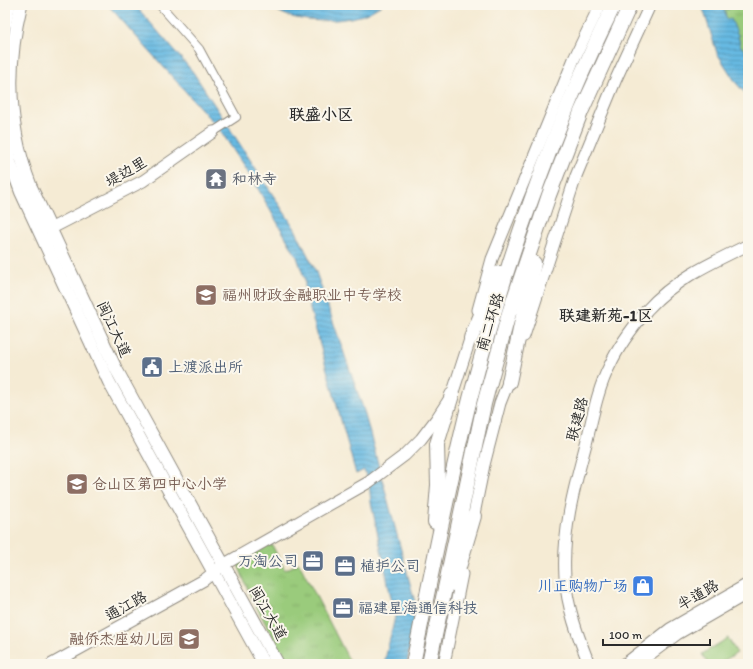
<svg xmlns="http://www.w3.org/2000/svg" width="753" height="669" font-family="Itim,'LXGW WenKai TC',sans-serif">
  <style>
    .grass { fill: #9acb7b; stroke: #627b53 }
    .park { fill: url(#park-tufts); stroke: #627b53 }
    .water { fill: url(#water-rules); stroke: #487286 }
    .lines { fill: none; stroke-linecap: round; stroke-linejoin: round }
    .street-casing { stroke: #908b80; stroke-width: 10 }
    .secondary-casing { stroke: #908b80; stroke-width: 13 }
    .primary-casing { stroke: #908b80; stroke-width: 14 }
    .highway-casing { stroke: #908b80; stroke-width: 16 }
    .street { stroke: #fff; stroke-width: 8 }
    .secondary { stroke: #fff; stroke-width: 11 }
    .primary { stroke: #fff; stroke-width: 12 }
    .highway { stroke: #fff; stroke-width: 14 }
    .labels { text-anchor: middle; stroke-width: 4; stroke-linejoin: round; paint-order: stroke }
    .street-label { font-size: 15px; fill: #2b2b2b; stroke: #fbf7ec }
    .worship-label { font-size: 15px; fill: #5b616d; stroke: #fbf7ec; text-anchor: start }
    .education-label { font-size: 15px; fill: #785e54; stroke: #fbf7ec; text-anchor: start }
    .service-label { font-size: 15px; fill: #4e5e75; stroke: #fbf7ec; text-anchor: start }
    .shop-label { font-size: 15px; fill: #366cbe; stroke: #fbf7ec; text-anchor: end }
    .neighbourhood-label { font-size: 16px; font-weight: bold; fill: #2b2b2b; stroke: #fbf7ec }
  </style>
  <defs>
    <pattern id="park-tufts" width="24" height="20" patternUnits="userSpaceOnUse"><rect width="24" height="20" fill="#9acb7b"/><path d="M3 7l-1-3M5 7V3M7 7l1-3M15 17l-1-3M17 17v-4M19 17l1-3" fill="none" stroke="#85ae6a"/></pattern>
    <pattern id="water-rules" width="6" height="5" patternUnits="userSpaceOnUse"><rect width="6" height="5" fill="#66b9e2"/><path d="M0 2.5h6" fill="none" stroke="#5497b7"/></pattern>
  </defs>
  <rect width="100%" height="100%" fill="#fbf7ec"/>
  <filter id="ink" filterUnits="userSpaceOnUse"><feTurbulence type="fractalNoise" baseFrequency=".025" numOctaves="2"/><feDisplacementMap in="SourceGraphic" scale="8" xChannelSelector="R" yChannelSelector="G"/><feConvolveMatrix kernelMatrix="1 2 1 2 8 2 1 2 1" color-interpolation-filters="sRGB"/></filter>
  <filter id="wash" filterUnits="userSpaceOnUse"><feTurbulence type="fractalNoise" baseFrequency=".012" numOctaves="4" result="noise"/><feDisplacementMap in="SourceGraphic" scale="16" xChannelSelector="R" yChannelSelector="G"/><feGaussianBlur stdDeviation="0.9" result="paint"/><feColorMatrix in="noise" values="0 0 0 0 0 0 0 0 0 0 0 0 0 0 0 0 0 1.4 0 .05"/><feComposite in="paint" operator="in"/></filter>
  <g filter="url(#wash)">
    <rect width="100%" height="100%" fill="#f5ebd4"/>
    <!-- grass -->
    <polygon class="grass" points="728,638 737,653 718,664 708,664 702,654"/>
    <!-- park -->
    <g class="park">
      <polygon points="728,5 747,5 743,16 748,38 748,55 740,45 738,35 727,21 724,9 729,8"/>
      <polygon points="271,543 285,570 299,563 351,664 287,664 249,593 237,562"/>
    </g>
    <!-- water -->
    <g class="water">
      <polygon points="108,5 135,5 193,72 295,229 316,272 364,411 416,606 407,664 384,664 395,617 371,502 369,482 364,470 356,474 305,291 305,280 297,257 253,180 220,130"/>
      <path d="M 269,5 L 382,5 C 376,8 369,13 363,15 C 335,23 292,25 269,5 Z"/>
      <polygon points="702,5 728,5 729,9 724,9 727,20 731,19 738,35 740,45 748,55 748,96 736,83 717,53"/>
    </g>
  </g>
  <g filter="url(#ink)">
    <g class="lines">
      <!-- street casing -->
      <g class="street-casing">
        <polyline id="street" points="160,5 199,49 236,117 213,132"/>
      </g>
      <!-- secondary casing -->
      <g class="secondary-casing">
        <g id="secondary">
          <polyline points="50,229 143,181 213,132"/>
          <polyline points="478,310 492,259 574,59 600,5"/>
          <polyline points="524,336 576,176 616,79 650,5"/>
          <polyline points="472,524 484,465 500,403 511,375"/>
          <polyline points="52,664 204,580 223,565 369,482 405,455 421,439 437,418 452,395 473,330"/>
          <polyline points="444,664 462,574"/>
          <path d="M 589,664 C 578,636 567,607 565,577 C 562,529 575,485 587,440 C 593,415 598,388 610,365 C 619,345 633,327 647,310 C 675,279 711,263 748,245"/>
          <polyline points="625,664 670,629 748,584"/>
          <polyline points="637,664 677,634 748,593"/>
        </g>
      </g>
      <!-- primary casing -->
      <g class="primary-casing">
        <g id="primary">
          <path d="M 21,5 C 6,66 8,128 31,187 L 115,367 L 278,664"/>
          <polyline points="5,24 9,5"/>
          <polyline points="5,132 10,162 21,192 109,382 264,664"/>
        </g>
      </g>
      <!-- highway casing -->
      <g class="highway-casing">
        <g id="highway">
          <polyline points="471,338 499,273"/>
          <polyline points="509,382 534,263"/>
          <polyline points="435,522 438,485 437,444 452,395"/>
          <polyline points="454,584 474,516"/>
          <path d="M 413,664 C 431,576 448,486 470,399 C 504,267 553,127 614,5"/>
          <polyline points="429,664 484,404 509,313 549,195 581,112 630,5"/>
        </g>
      </g>
      <!-- street -->
      <use href="#street" class="street"/>
      <!-- secondary -->
      <use href="#secondary" class="secondary"/>
      <!-- primary -->
      <use href="#primary" class="primary"/>
      <!-- highway -->
      <use href="#highway" class="highway"/>
    </g>
  </g>
  <!-- icons -->
  <defs>
    <g id="temple-square" transform="scale(1.15)"><rect x="-9" y="-9" width="18" height="18" rx="4" fill="#6b7280" stroke="#fbf7ec"/><path d="M0-6L5-2H3V0L6.5 2.5H4V6H1.5V3h-3V6H-4V2.5H-6.5L-3 0V-2H-5Z" fill="#fff"/></g>
    <g id="school-square" transform="scale(1.15)"><rect x="-9" y="-9" width="18" height="18" rx="4" fill="#8d6e63" stroke="#fbf7ec"/><path d="M0-5L7-2L0 1L-7-2ZM-4 1L0 2.5L4 1V4Q0 6-4 4Z" fill="#fff"/></g>
    <g id="civic-square" transform="scale(1.15)"><rect x="-9" y="-9" width="18" height="18" rx="4" fill="#5c6f8a" stroke="#fbf7ec"/><path d="M-.6-6.5H3V-4.5H.6V-3L4-1V1h2V6H-6V1h2V-1L-.6-3ZM-1.2 2.5V6h2.4V2.5Z" fill="#fff"/></g>
    <g id="office-square" transform="scale(1.15)"><rect x="-9" y="-9" width="18" height="18" rx="4" fill="#5c6f8a" stroke="#fbf7ec"/><path d="M-6-3h4V-5.5h4V-3h4V5H-6ZM-1-4.5V-3h2v-1.5ZM-6 0V1H6V0Z" fill="#fff"/></g>
    <g id="shop-square" transform="scale(1.15)"><rect x="-9" y="-9" width="18" height="18" rx="4" fill="#3f7fe0" stroke="#fbf7ec"/><path d="M-5-2.5h2.3a2.7 3.5 0 0 1 5.4 0H5L5.5 6h-11ZM-1.5-2.5h3a1.5 2.3 0 0 0-3 0Z" fill="#fff"/></g>
  </defs>
  <g fill-rule="evenodd">
    <use href="#temple-square" x="216" y="179"/>
    <use href="#school-square" x="206" y="295"/>
    <use href="#civic-square" x="152" y="367"/>
    <use href="#school-square" x="77" y="484"/>
    <use href="#office-square" x="313" y="561"/>
    <use href="#office-square" x="345" y="566"/>
    <use href="#shop-square" x="643" y="586"/>
    <use href="#office-square" x="343" y="608"/>
    <use href="#school-square" x="189" y="639"/>
  </g>
  <g class="labels">
    <!-- street labels -->
    <g class="street-label">
      <text transform="translate(126 172) rotate(-30)" y="5">堤边里</text>
      <text transform="translate(490 322) rotate(-73)" y="5">南二环路</text>
      <text transform="translate(114 329) rotate(65)" y="5">闽江大道</text>
      <text transform="translate(577 419) rotate(-75)" y="5">联建路</text>
      <text transform="translate(698 595) rotate(-30)" y="5">半道路</text>
      <text transform="translate(126 606) rotate(-29)" y="5">通江路</text>
      <text transform="translate(268 613) rotate(60)" y="5">闽江大道</text>
    </g>
    <!-- worship labels -->
    <g class="worship-label">
      <text x="232" y="184">和林寺</text>
    </g>
    <!-- education labels -->
    <g class="education-label">
      <text x="222" y="300">福州财政金融职业中专学校</text>
      <text x="92" y="489">仓山区第四中心小学</text>
      <text x="174" y="644" text-anchor="end">融侨杰座幼儿园</text>
    </g>
    <!-- service labels -->
    <g class="service-label">
      <text x="168" y="372">上渡派出所</text>
      <text x="298" y="566" text-anchor="end">万淘公司</text>
      <text x="360" y="571">植护公司</text>
      <text x="358" y="613">福建星海通信科技</text>
    </g>
    <!-- shop labels -->
    <g class="shop-label">
      <text x="628" y="591">川正购物广场</text>
    </g>
    <!-- neighbourhood labels -->
    <g class="neighbourhood-label">
      <text x="321" y="120">联盛小区</text>
      <text x="606" y="321">联建新苑-1区</text>
    </g>
  </g>
  <!-- margin -->
  <rect width="753" height="669" fill="none" stroke="#fbf7ec" stroke-width="20"/>
  <!-- scale -->
  <path d="M603 639v6h107v-6" fill="none" stroke="#2b2b2b" stroke-width="2"/>
  <text x="609" y="639" font-size="12" fill="#2b2b2b" stroke="#fbf7ec" stroke-width="3" paint-order="stroke">100 m</text>
</svg>
